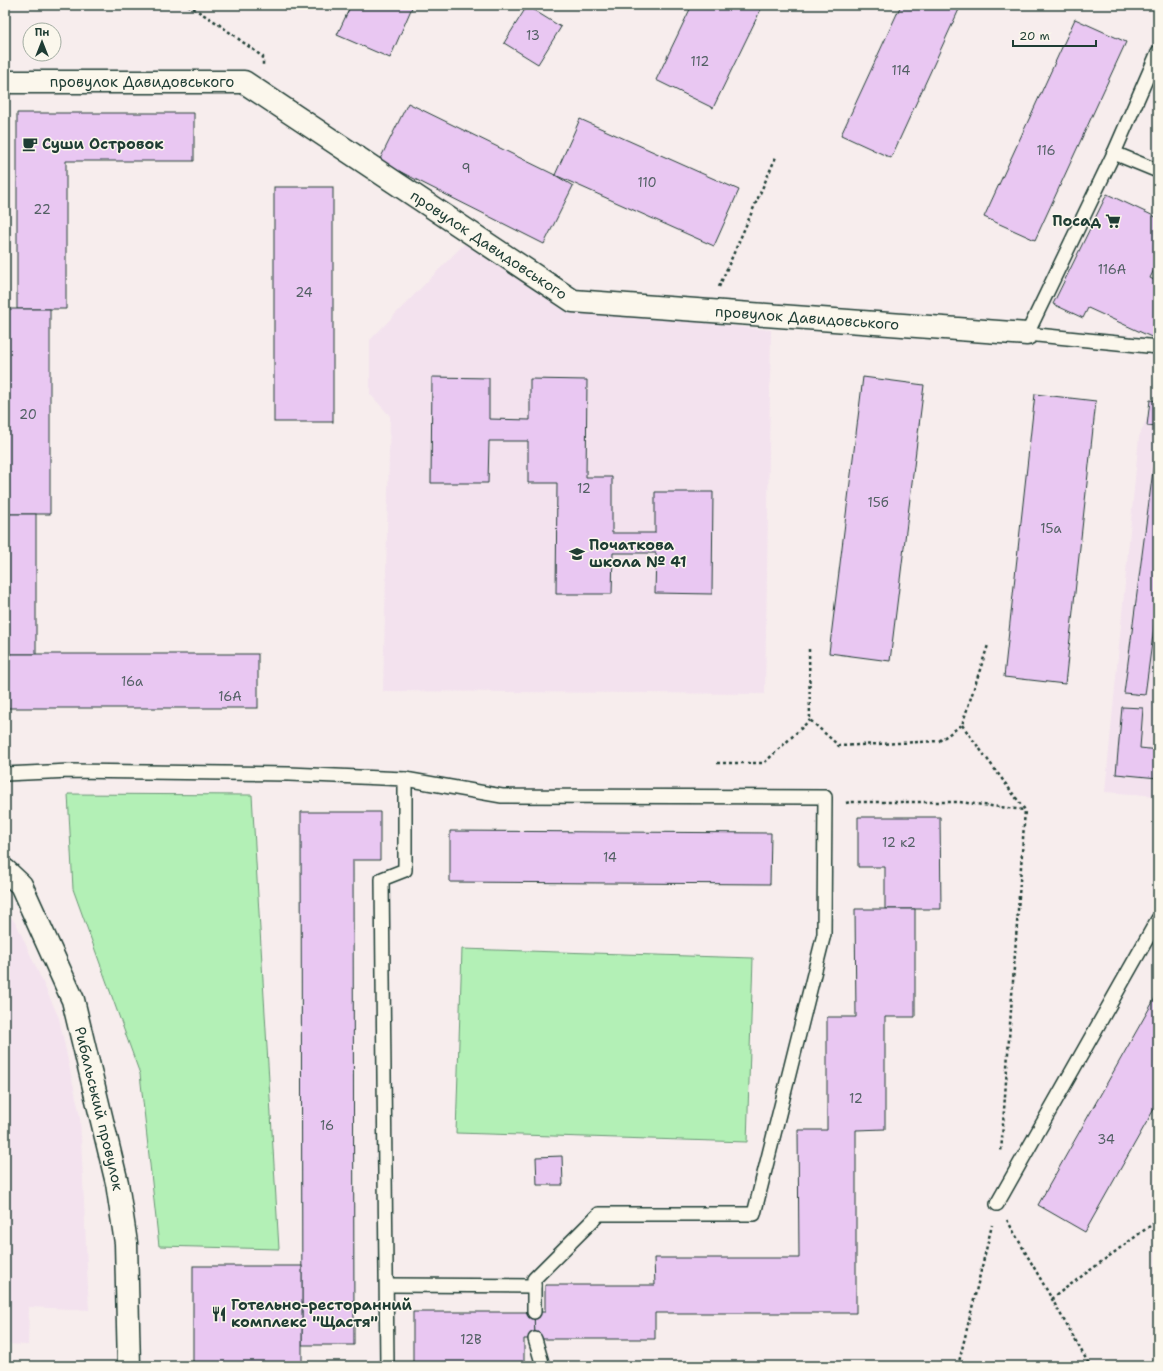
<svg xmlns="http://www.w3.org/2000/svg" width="1163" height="1371" font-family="'Shantell Sans',sans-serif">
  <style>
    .built { fill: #f3e2ee }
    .green { fill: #b3f0b6; stroke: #699675 }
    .building { fill: #e9c7f2; stroke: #1f3d34 }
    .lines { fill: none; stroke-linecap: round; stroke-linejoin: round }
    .lane-casing { stroke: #1f3d34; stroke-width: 16 }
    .street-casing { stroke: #1f3d34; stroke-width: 25 }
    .path { stroke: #1f3d34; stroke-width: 2.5; stroke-dasharray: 3 3; stroke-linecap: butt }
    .lane { stroke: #fbf7ec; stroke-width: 13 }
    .street { stroke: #fbf7ec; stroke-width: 22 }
    .labels { text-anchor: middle; stroke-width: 3; stroke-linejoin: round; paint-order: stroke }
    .number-label { font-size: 13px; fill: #526064 }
    .street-label { font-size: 15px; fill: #1f3d34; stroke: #fbf7ec }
    .poi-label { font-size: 15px; font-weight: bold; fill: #1f3d34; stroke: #fbf7ec; text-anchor: start }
  </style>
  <rect width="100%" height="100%" fill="#f7eded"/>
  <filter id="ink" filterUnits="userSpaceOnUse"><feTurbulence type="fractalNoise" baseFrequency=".025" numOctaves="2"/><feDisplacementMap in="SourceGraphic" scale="8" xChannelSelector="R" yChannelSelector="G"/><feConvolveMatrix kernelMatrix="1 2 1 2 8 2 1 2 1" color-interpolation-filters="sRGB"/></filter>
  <g filter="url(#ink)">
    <!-- built -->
    <g class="built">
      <polygon points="467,241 567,311 631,315 771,330 765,694 383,691 390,416 370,394 370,340"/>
      <polygon points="1158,390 1158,796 1105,792 1139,437"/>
      <polygon points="5,910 17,925 59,1018 80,1116 89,1310 29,1307 28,1345 5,1344"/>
    </g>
    <!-- green -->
    <g class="green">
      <polygon points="68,794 252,795 279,1249 159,1246 140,1074 73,889"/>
      <polygon points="462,949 753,958 747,1142 456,1133"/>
    </g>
    <!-- building -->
    <g class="building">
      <polygon points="351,5 413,5 390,58 337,35"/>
      <polygon points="692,5 763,5 713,108 656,80"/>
      <polygon points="901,5 961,5 891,158 841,135"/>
      <polygon points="527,6 561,27 538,64 504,43"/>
      <polygon points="1075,19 1126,42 1035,240 984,217"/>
      <polygon points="408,103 555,175 573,186 544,244 379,161"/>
      <polygon points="17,113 194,113 194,161 66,161 66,309 17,309"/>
      <polygon points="580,119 739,190 714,246 555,175"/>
      <rect x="274" y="187" width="59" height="235"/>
      <polygon points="1107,194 1158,218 1158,261 1150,278 1158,282 1158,340 1088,308 1083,318 1053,304"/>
      <rect x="5" y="309" width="45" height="205"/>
      <polygon points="432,377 489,378 489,419 530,420 530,379 587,380 586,477 612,477 612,533 655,533 655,492 713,492 712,594 655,593 656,553 613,553 612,594 556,594 557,483 528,483 528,441 489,441 488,483 431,483"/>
      <polygon points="863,377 924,385 890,661 829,653"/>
      <polygon points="1035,394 1096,401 1065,684 1004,677"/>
      <polygon points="1150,400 1158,401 1158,427 1147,426"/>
      <polygon points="1158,432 1158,597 1145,695 1124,693"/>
      <rect x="5" y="514" width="31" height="140"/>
      <rect x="5" y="654" width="253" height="54"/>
      <polygon points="1122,707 1143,708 1140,748 1158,750 1158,778 1116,774"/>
      <polygon points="301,812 380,812 380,860 353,860 354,1345 302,1345"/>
      <polygon points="858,817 940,817 941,909 885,909 885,867 858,867"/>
      <polygon points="450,831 771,833 770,884 450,882"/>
      <polygon points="855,909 915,909 915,1017 885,1017 885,1129 856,1130 856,1313 655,1313 655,1339 535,1339 534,1312 545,1312 545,1285 655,1285 654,1258 799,1258 798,1130 827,1130 827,1017 856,1017"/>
      <polygon points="1158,993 1158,1102 1085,1232 1038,1205"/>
      <polygon points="562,1156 563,1185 537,1185 536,1157"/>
      <rect x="193" y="1266" width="109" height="100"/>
      <polygon points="413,1312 534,1312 535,1339 524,1339 524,1366 413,1366"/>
    </g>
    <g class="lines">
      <!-- lane casing -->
      <g class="lane-casing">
        <g id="lane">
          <polyline points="1158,52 1114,153 1027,334 1158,347"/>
          <polyline points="1114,153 1158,171"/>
          <polyline points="5,774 70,771 289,774 405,779 502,796 825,797 824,934 754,1214 599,1214 534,1279 534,1312"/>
          <polyline points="997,1204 1158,919"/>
          <polyline points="387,1285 534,1286"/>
          <polyline points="535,1339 543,1366"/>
          <polyline points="387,1366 382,879 405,870 405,779"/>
        </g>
      </g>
      <!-- street casing -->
      <g class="street-casing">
        <g id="street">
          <path id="s1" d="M 5,82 L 244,82 L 573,301 L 1027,334"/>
          <path id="s2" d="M 5,870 L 21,885 L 73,1000 L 117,1183 L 126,1243 L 129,1366"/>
        </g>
      </g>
      <!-- path -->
      <g class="path">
        <polyline points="188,5 217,23 263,57 263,65"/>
        <polyline points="719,287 776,157"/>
        <polyline points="809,649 810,720 839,746 939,741 962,725 988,645"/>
        <polyline points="962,725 1025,810 1001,1153"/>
        <polyline points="717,763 764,763 810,720"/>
        <polyline points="846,803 850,802 959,802 1024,810"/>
        <polyline points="1007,1220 1090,1366"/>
        <polyline points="1051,1299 1158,1220"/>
        <polyline points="958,1366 992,1225"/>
      </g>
      <!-- lane -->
      <use href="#lane" class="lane"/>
      <!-- street -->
      <use href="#street" class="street"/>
    </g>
  </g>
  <!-- icons -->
  <defs>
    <g id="cafe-bare" transform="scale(1.2)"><path d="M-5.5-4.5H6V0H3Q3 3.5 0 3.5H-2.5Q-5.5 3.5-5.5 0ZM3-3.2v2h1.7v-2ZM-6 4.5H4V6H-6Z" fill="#1f3d34" stroke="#fbf7ec" stroke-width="2.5" paint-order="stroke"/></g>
    <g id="supermarket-bare" transform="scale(1.2)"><path d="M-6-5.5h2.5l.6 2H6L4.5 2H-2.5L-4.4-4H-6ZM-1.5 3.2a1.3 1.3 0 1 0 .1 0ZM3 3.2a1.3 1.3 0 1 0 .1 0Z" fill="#1f3d34" stroke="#fbf7ec" stroke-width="2.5" paint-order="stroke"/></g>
    <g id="school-bare" transform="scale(1.2)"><path d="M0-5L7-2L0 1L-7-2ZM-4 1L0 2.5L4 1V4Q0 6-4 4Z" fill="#1f3d34" stroke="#fbf7ec" stroke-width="2.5" paint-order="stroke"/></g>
    <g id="restaurant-bare" transform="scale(1.2)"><path d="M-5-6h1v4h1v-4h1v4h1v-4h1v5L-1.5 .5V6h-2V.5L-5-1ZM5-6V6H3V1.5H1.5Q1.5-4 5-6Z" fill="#1f3d34" stroke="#fbf7ec" stroke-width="2.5" paint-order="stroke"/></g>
  </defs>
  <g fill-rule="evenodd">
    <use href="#cafe-bare" x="30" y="144"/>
    <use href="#supermarket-bare" x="1113" y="221"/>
    <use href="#school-bare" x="577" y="554"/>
    <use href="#restaurant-bare" x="219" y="1314"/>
  </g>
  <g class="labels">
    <!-- number labels -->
    <g class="number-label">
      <text x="533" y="40">13</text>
      <text x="700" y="66">112</text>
      <text x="901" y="75">114</text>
      <text x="1046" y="155">116</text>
      <text x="466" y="173">9</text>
      <text x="647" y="187">110</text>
      <text x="42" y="214">22</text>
      <text x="1112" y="274">116А</text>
      <text x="304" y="297">24</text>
      <text x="28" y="419">20</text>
      <text x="584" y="493">12</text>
      <text x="878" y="507">15б</text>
      <text x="1051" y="533">15а</text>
      <text x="132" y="686">16а</text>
      <text x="230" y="701">16А</text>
      <text x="899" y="847">12 к2</text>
      <text x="610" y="862">14</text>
      <text x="856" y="1103">12</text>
      <text x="327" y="1130">16</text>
      <text x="1106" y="1144">34</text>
      <text x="471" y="1344">12В</text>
    </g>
    <!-- street labels -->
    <g class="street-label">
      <text dy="5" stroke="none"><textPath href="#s1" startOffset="137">провулок Давидовського</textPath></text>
      <text dy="5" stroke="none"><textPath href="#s1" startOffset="533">провулок Давидовського</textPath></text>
      <text dy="5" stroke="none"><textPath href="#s1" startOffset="869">провулок Давидовського</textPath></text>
      <text dy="5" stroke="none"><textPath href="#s2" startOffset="260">Рибальський провулок</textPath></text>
    </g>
    <!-- poi labels -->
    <g class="poi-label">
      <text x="42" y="149">Суши Островок</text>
      <text x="1101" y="226" text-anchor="end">Посад</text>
      <text x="589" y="550">Початкова<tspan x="589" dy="17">школа № 41</tspan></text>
      <text x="231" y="1310">Готельно-ресторанний<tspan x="231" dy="17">комплекс "Щастя"</tspan></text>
    </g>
  </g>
  <!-- margin -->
  <rect width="1163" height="1371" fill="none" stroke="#fbf7ec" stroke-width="20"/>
  <rect x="10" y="10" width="1143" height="1351" fill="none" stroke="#1f3d34" stroke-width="1.5" filter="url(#ink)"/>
  <!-- north arrow -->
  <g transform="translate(42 42)"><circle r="19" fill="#fbf7ec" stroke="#a3ada2"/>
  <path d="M0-3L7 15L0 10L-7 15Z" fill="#1f3d34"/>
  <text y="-6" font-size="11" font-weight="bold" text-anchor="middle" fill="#1f3d34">Пн</text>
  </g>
  <!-- scale -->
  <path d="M1013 40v6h83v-6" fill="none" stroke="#1f3d34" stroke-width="2"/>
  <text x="1019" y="40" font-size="12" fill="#1f3d34" stroke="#fbf7ec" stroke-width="3" paint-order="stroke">20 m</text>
</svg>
